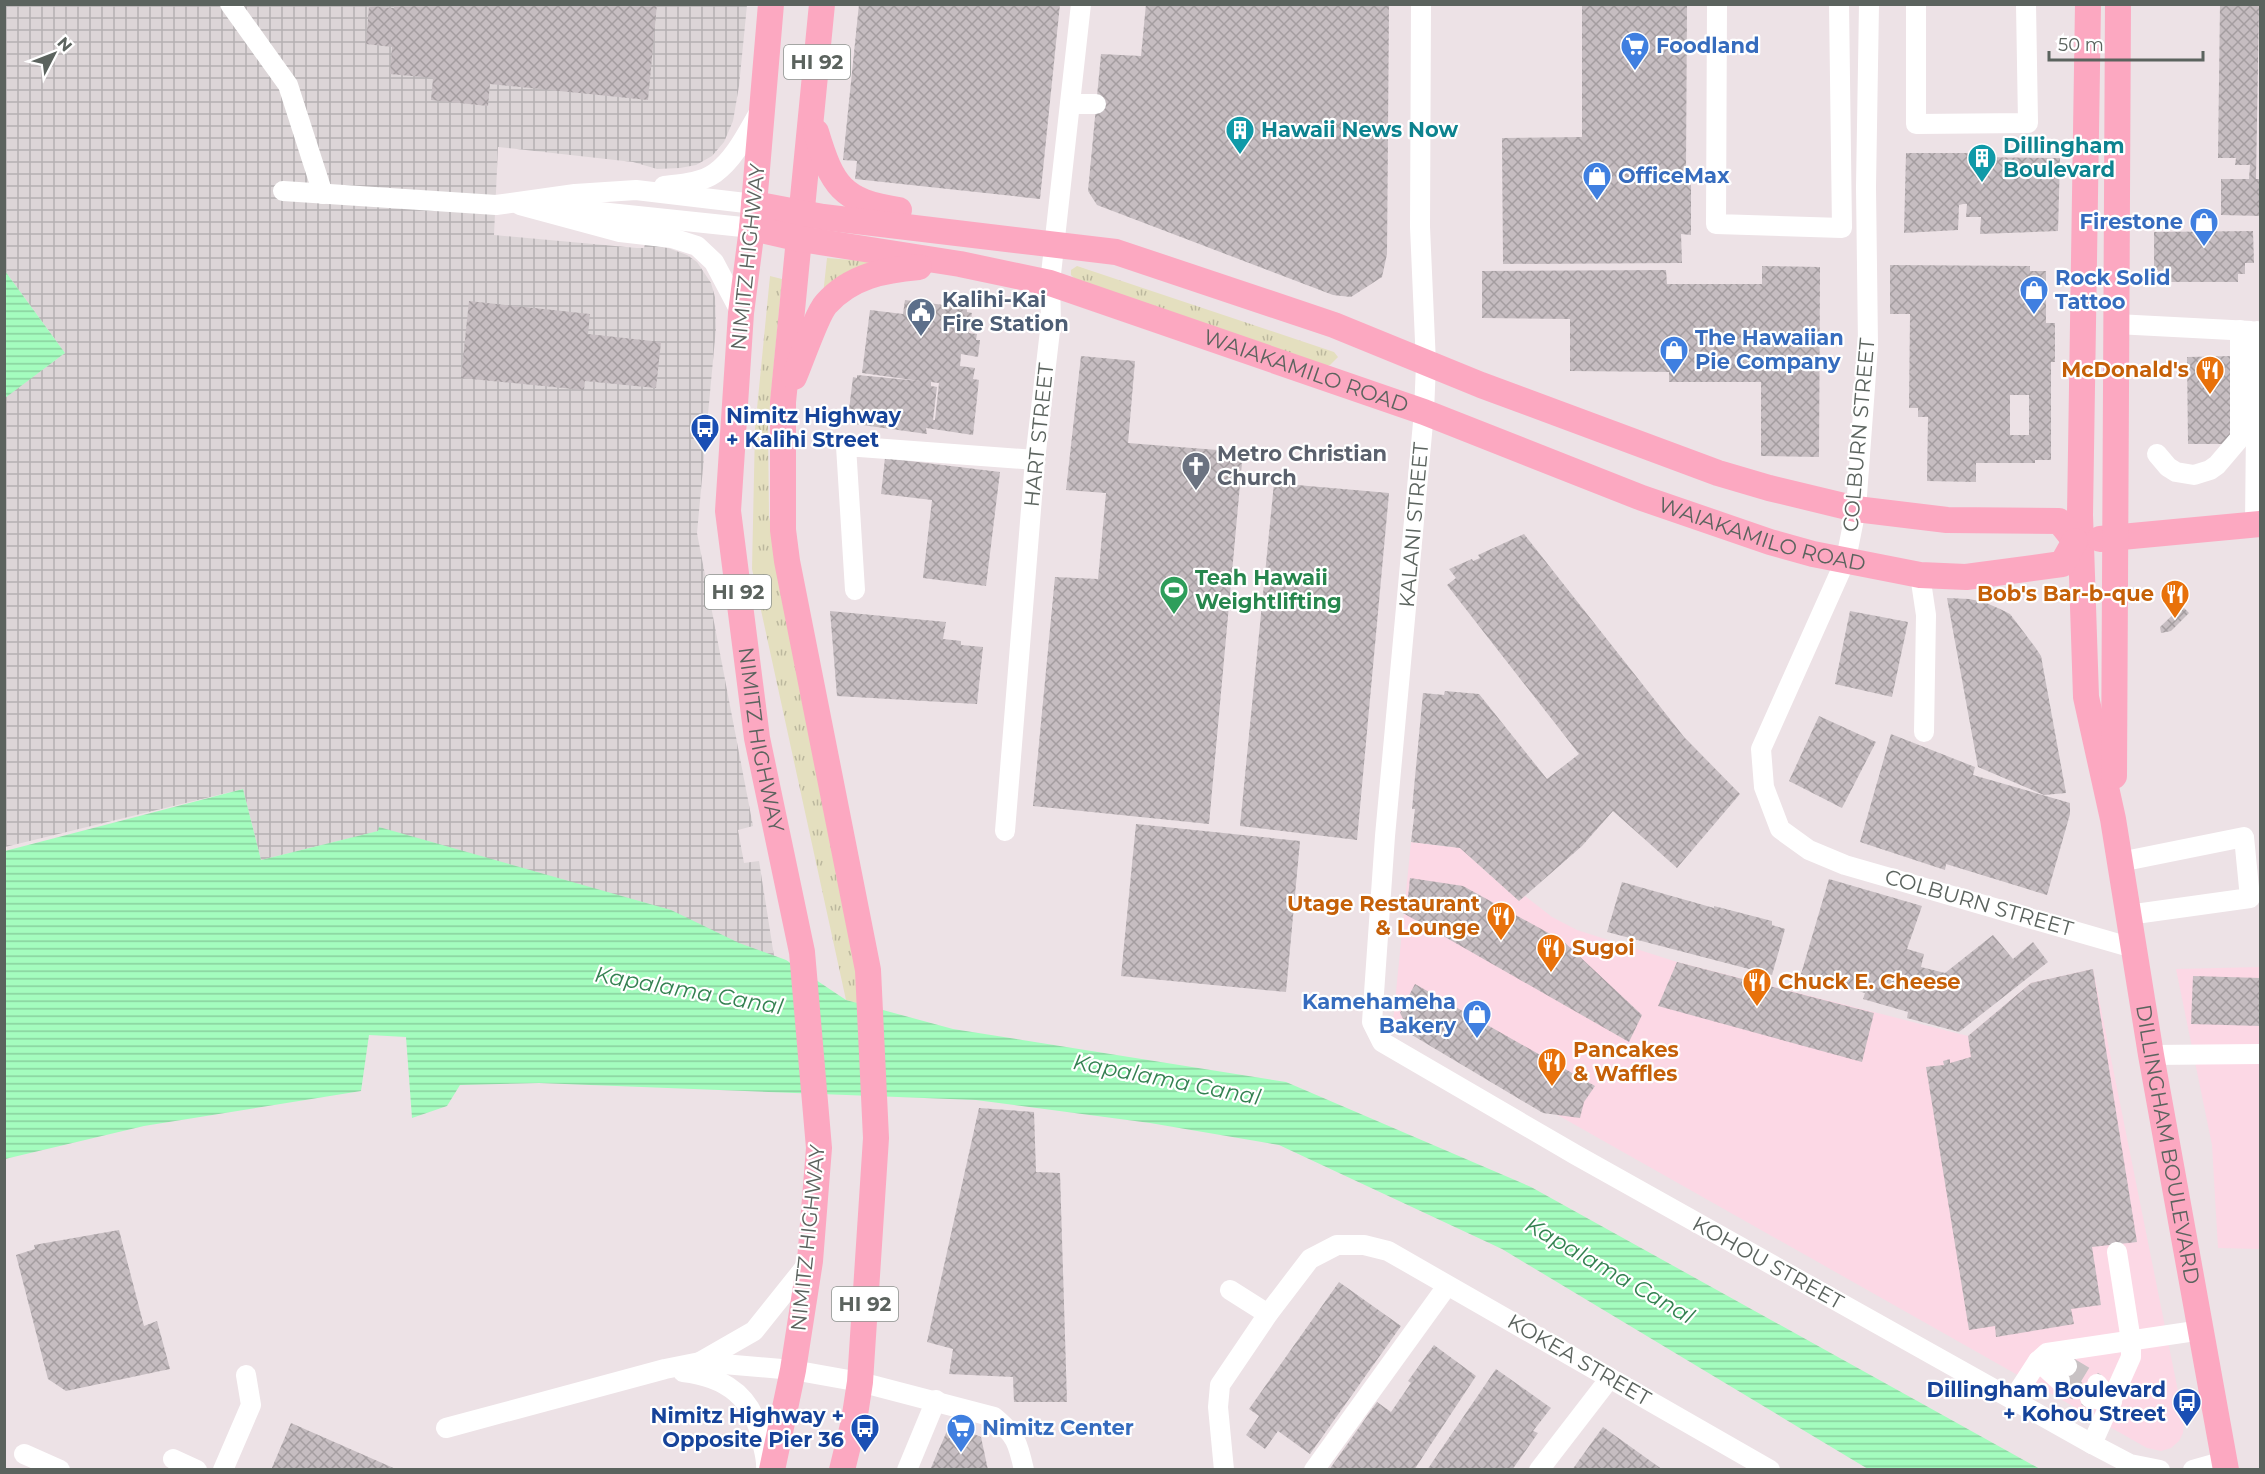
<svg xmlns="http://www.w3.org/2000/svg" width="2265" height="1474" font-family="Montserrat,sans-serif">
  <style>
    .commercial { fill: #fcd8e5 }
    .industrial { fill: url(#industrial-grid) }
    .grass { fill: url(#grass-tufts) }
    .water { fill: url(#water-rules) }
    .building { fill: url(#building-cross-hatch); fill-rule: evenodd }
    .lines { fill: none; stroke-linecap: round; stroke-linejoin: round }
    .minor-tunnel { stroke: #c8c2c4; stroke-width: 20; stroke-dasharray: 20 10; stroke-linecap: butt }
    .minor { stroke: #fff; stroke-width: 20 }
    .major { stroke: #fca8c1; stroke-width: 26 }
    .labels { text-anchor: middle; stroke-width: 4.5; stroke-linejoin: round; paint-order: stroke }
    .shield { fill: #fff; stroke: #8c928e; stroke-width: 1.5 }
    .shield-label { font-size: 20px; font-weight: bold; fill: #5b635e }
    .shop-label { font-size: 21px; font-weight: bold; fill: #366cbe; stroke: #fff; text-anchor: start }
    .culture-label { font-size: 21px; font-weight: bold; fill: #0d838f; stroke: #fff; text-anchor: start }
    .street-label { font-size: 21px; fill: #5b635e; stroke: #fff }
    .service-label { font-size: 21px; font-weight: bold; fill: #4e5e75; stroke: #fff; text-anchor: start }
    .food-label { font-size: 21px; font-weight: bold; fill: #c56008; stroke: #fff; text-anchor: end }
    .transit-label { font-size: 21px; font-weight: bold; fill: #164399; stroke: #fff; text-anchor: end }
    .worship-label { font-size: 21px; font-weight: bold; fill: #5b616d; stroke: #fff; text-anchor: start }
    .leisure-label { font-size: 21px; font-weight: bold; fill: #27864d; stroke: #fff; text-anchor: start }
    .water-label { font-size: 22px; font-style: italic; fill: #348151; stroke: #fff }
  </style>
  <defs>
    <pattern id="industrial-grid" width="8" height="8" patternUnits="userSpaceOnUse" patternTransform="scale(1.5)"><rect width="8" height="8" fill="#dcd5d7"/><path d="M0 4h8M4 0v8" fill="none" stroke="#b5b0b2"/></pattern>
    <pattern id="grass-tufts" width="24" height="20" patternUnits="userSpaceOnUse" patternTransform="scale(1.5)"><rect width="24" height="20" fill="#e4dfbf"/><path d="M3 7l-1-3M5 7V3M7 7l1-3M15 17l-1-3M17 17v-4M19 17l1-3" fill="none" stroke="#bcb89e"/></pattern>
    <pattern id="water-rules" width="6" height="5" patternUnits="userSpaceOnUse" patternTransform="scale(1.5)"><rect width="6" height="5" fill="#a4fcbe"/><path d="M0 2.5h6" fill="none" stroke="#89d09e"/></pattern>
    <pattern id="building-cross-hatch" width="8" height="8" patternUnits="userSpaceOnUse" patternTransform="scale(1.5)"><rect width="8" height="8" fill="#c6bdc1"/><path d="M0 0l8 8M0 8l8-8" fill="none" stroke="#a49da0"/></pattern>
  </defs>
  <rect width="100%" height="100%" fill="#ede2e6"/>
  <!-- commercial -->
  <g class="commercial">
    <polygon points="1411,842 1460,848 1519,901 1525,896 1552,917 1577,930 1677,962 1968,1036 2031,983 2093,969 2184,1421 2183,1433 2179,1441 2171,1448 2161,1451 2147,1448 1393,1022"/>
    <polygon points="2260,967 2260,1249 2218,1248 2212,1145 2176,969"/>
  </g>
  <!-- industrial -->
  <polygon class="industrial" points="5,5 747,5 739,86 733,121 724,142 712,156 696,165 680,168 657,169 633,162 498,147 494,235 637,248 644,248 645,244 668,248 687,255 697,262 711,283 715,297 716,328 697,533 753,826 738,830 744,863 759,861 774,956 379,828 379,831 261,860 243,789 5,847 4,398 65,353 5,271"/>
  <!-- grass -->
  <g class="grass">
    <polygon points="827,258 875,262 822,304"/>
    <polygon points="1077,266 1334,352 1338,357 1330,365 1324,367 1075,279 1071,275 1071,270"/>
    <polygon points="770,276 782,279 768,425 769,517 871,1007 846,1000 752,569 755,429"/>
  </g>
  <!-- water -->
  <g class="water">
    <polygon points="5,271 65,353 5,398 4,398"/>
    <polygon points="243,789 261,860 378,831 379,827 671,910 739,943 786,960 846,1000 953,1029 1286,1082 1531,1187 2040,1469 1868,1469 1502,1249 1279,1145 1150,1123 976,1100 539,1083 460,1085 447,1106 412,1118 406,1037 369,1035 361,1091 144,1126 5,1159 5,851"/>
  </g>
  <!-- building -->
  <g class="building">
    <polygon points="394,4 657,4 648,100 490,84 488,106 431,100 433,78 390,74 392,47 366,44 369,6 394,8"/>
    <polygon points="859,4 1060,4 1040,199 855,179 857,161 843,160"/>
    <polygon points="1146,4 1389,4 1387,254 1382,277 1351,297 1333,295 1097,205 1088,191 1101,54 1141,56"/>
    <polygon points="1582,4 1687,4 1686,170 1691,170 1691,235 1681,234 1682,263 1503,264 1502,138 1582,137"/>
    <polygon points="2220,4 2259,4 2256,179 2260,179 2260,216 2221,215 2221,179 2249,179 2250,165 2235,165 2236,158 2218,158"/>
    <polygon points="1906,153 1974,153 1974,157 2060,158 2058,231 1980,234 1981,217 1966,217 1967,204 1963,204 1959,205 1958,230 1904,233"/>
    <polygon points="2253,231 2254,263 2245,263 2245,274 2238,274 2238,282 2168,282 2168,276 2158,276 2158,270 2154,270 2154,232"/>
    <path d="M 1890,265 L 2030,266 L 2030,271 L 2046,271 L 2046,323 L 2055,323 L 2055,362 L 2051,362 L 2051,460 L 2035,460 L 2035,463 L 1976,463 L 1976,482 L 1927,481 L 1928,417 L 1918,417 L 1918,408 L 1909,408 L 1910,314 L 1890,314 ZM 2010,395 L 2029,395 L 2029,435 L 2010,435 Z"/>
    <polygon points="1762,266 1820,267 1819,457 1761,456 1761,382 1669,382 1669,372 1570,371 1570,319 1482,318 1482,271 1666,270 1667,284 1762,284"/>
    <path d="M 905,300 L 967,308 L 967,312 L 972,313 L 969,333 L 977,334 L 976,340 L 980,340 L 978,357 L 961,354 L 960,366 L 975,368 L 973,379 L 979,380 L 973,435 L 926,428 L 927,434 L 855,424 L 848,418 L 853,377 L 857,378 L 857,375 L 920,381 L 862,373 L 870,310 L 903,314 ZM 931,382 L 939,383 L 935,420 L 933,420 L 937,387 L 931,386 Z"/>
    <polygon points="469,301 590,314 588,334 661,342 656,388 585,381 584,390 461,378"/>
    <polygon points="1081,356 1135,361 1128,443 1243,452 1209,824 1033,806 1055,577 1098,579 1106,493 1066,490"/>
    <polygon points="2233,356 2234,434 2226,444 2188,444 2187,357"/>
    <polygon points="885,458 1000,472 986,586 923,578 932,500 881,494"/>
    <polygon points="1274,483 1389,493 1357,840 1240,826"/>
    <polygon points="1524,534 1684,737 1740,794 1677,868 1613,811 1582,846 1519,901 1460,848 1411,842 1415,809 1412,809 1423,693 1444,695 1445,691 1479,694 1547,779 1579,754 1447,585 1456,578 1449,569 1472,559 1473,561 1480,558 1478,555"/>
    <polygon points="1947,598 1969,599 1984,602 2000,609 2010,614 2035,647 2041,656 2066,793 2044,795 1978,767"/>
    <polygon points="2182,606 2189,613 2171,631 2161,633 2160,627"/>
    <polygon points="830,611 946,622 943,639 961,641 961,645 983,647 977,704 837,696"/>
    <polygon points="1850,611 1908,622 1892,697 1835,684"/>
    <polygon points="1819,716 1876,742 1842,808 1789,781"/>
    <polygon points="1891,734 1975,767 1973,775 2070,803 2070,814 2047,895 1946,864 1945,870 1860,842"/>
    <polygon points="1136,824 1300,841 1286,992 1121,976"/>
    <polygon points="1410,878 1463,886 1563,941 1642,1015 1629,1042 1403,913 1407,907"/>
    <polygon points="1829,879 1922,906 1907,949 1924,954 1921,967 1945,973 1993,935 2013,959 2033,942 2048,962 1959,1032 1907,1018 1908,1012 1863,999 1865,993 1801,974"/>
    <polygon points="1622,882 1714,908 1714,906 1772,921 1772,925 1785,929 1772,975 1607,932"/>
    <polygon points="1677,962 1874,1013 1862,1062 1658,1006"/>
    <polygon points="2093,969 2137,1242 2092,1247 2101,1305 2071,1309 2074,1324 1996,1337 1995,1326 1969,1330 1926,1067 1944,1065 1943,1061 1950,1059 1950,1063 1971,1057 1968,1036 2031,983"/>
    <polygon points="2193,976 2260,978 2260,1026 2191,1024"/>
    <polygon points="1415,984 1595,1086 1584,1102 1580,1118 1543,1113 1412,1035 1400,1013"/>
    <polygon points="979,1108 1034,1112 1036,1172 1060,1173 1067,1402 1014,1402 1013,1377 949,1374 953,1349 927,1342"/>
    <polygon points="119,1230 144,1326 157,1321 170,1369 66,1391 48,1379 16,1255 35,1249 34,1245"/>
    <polygon points="1339,1282 1401,1326 1310,1454 1278,1431 1265,1449 1246,1435 1259,1416 1249,1409"/>
    <polygon points="1434,1345 1476,1376 1414,1470 1329,1470 1377,1402 1391,1412 1411,1383 1408,1381"/>
    <polygon points="1496,1369 1551,1408 1533,1431 1538,1433 1512,1470 1427,1470"/>
    <polygon points="291,1423 398,1470 271,1470"/>
    <polygon points="950,1424 981,1437 988,1470 930,1470"/>
    <polygon points="1603,1427 1663,1470 1572,1470"/>
  </g>
  <g class="lines">
    <!-- minor-tunnel -->
    <g class="minor-tunnel">
      <polyline points="2067,1366 2097,1384"/>
      <polyline points="2060,1381 2090,1398"/>
    </g>
    <!-- minor -->
    <g class="minor">
      <polyline points="230,4 288,85 323,194"/>
      <polyline points="1421,4 1420,227 1426,364 1424,412 1385,836 1372,1022 1382,1042 1576,1155 2092,1444 2130,1464 2160,1470"/>
      <polyline points="1717,4 1716,224 1842,228 1839,4"/>
      <polyline points="1869,4 1866,187 1868,346 1856,509 1846,559 1761,749 1764,787 1780,829 1809,850 1845,865 2133,948"/>
      <polyline points="1916,4 1916,124 2028,123 2026,4"/>
      <polyline points="1070,104 1096,104"/>
      <path d="M 664,186 C 681,184 701,183 715,173 C 735,159 748,131 760,111"/>
      <polyline points="283,191 496,205 575,194 636,190 754,204"/>
      <polyline points="520,205 620,232 672,238 697,246 714,262 741,313"/>
      <polyline points="571,209 752,228"/>
      <polyline points="2116,324 2251,331"/>
      <polyline points="2157,454 2168,467 2176,472 2194,475 2210,470 2217,465 2240,438 2240,330"/>
      <polyline points="2255,525 2257,331"/>
      <polyline points="1920,575 1926,615 1924,732"/>
      <polyline points="855,590 846,446 1035,460"/>
      <polyline points="1005,831 1035,460 1051,322 1050,283 1081,4"/>
      <polyline points="2120,862 2244,837 2250,898 2128,915"/>
      <polyline points="2151,1055 2260,1054"/>
      <polyline points="1230,1290 1268,1314"/>
      <polyline points="700,1362 754,1331 810,1261"/>
      <path d="M 683,1372 C 727,1377 754,1398 762,1442 C 764,1451 767,1460 766,1470"/>
      <polyline points="2060,1381 2038,1361 2067,1366"/>
      <polyline points="2014,1398 2038,1361 2047,1353 2202,1330"/>
      <polyline points="2090,1398 2112,1402 2097,1384"/>
      <path d="M 446,1428 L 665,1369 L 700,1362 L 793,1370 L 860,1382 L 994,1417 C 1016,1435 1018,1443 1024,1470"/>
      <polyline points="2092,1444 2131,1357 2131,1341 2117,1252"/>
      <polyline points="24,1454 60,1470"/>
      <polyline points="173,1459 197,1470"/>
      <polyline points="223,1470 251,1405 246,1375"/>
      <polyline points="907,1470 936,1400"/>
      <polyline points="1224,1470 1218,1407 1220,1385 1268,1314 1310,1259 1337,1245 1364,1245 1388,1251 1770,1470"/>
      <polyline points="1314,1470 1447,1286"/>
      <polyline points="1539,1470 1610,1378"/>
      <polyline points="2193,1470 2225,1461"/>
    </g>
    <!-- major -->
    <g class="major">
      <path id="s1" d="M 771,4 L 752,228 L 741,313 L 728,511 L 757,738 L 802,952 L 819,1148 L 810,1261 L 793,1370 L 772,1470"/>
      <polyline points="822,4 783,402 783,530 787,561 868,970 876,1138 860,1382 854,1421 842,1470"/>
      <path id="s2" d="M 2088,4 L 2080,515 L 2086,697 L 2113,819 L 2151,1055 L 2226,1470"/>
      <path d="M 816,132 C 832,185 842,202 899,210"/>
      <polyline points="754,204 823,217 1116,252 1334,325 1481,385 1718,473 1769,488 1856,509 1947,520 2059,521 2075,541"/>
      <path id="s3" d="M 752,228 L 801,239 L 960,264 L 1050,283 L 1424,412 L 1642,498 L 1770,542 L 1813,554 L 1920,575 L 1966,577 L 2062,564 L 2075,541"/>
      <path d="M 794,377 C 801,361 817,314 826,304 C 851,276 884,270 919,267"/>
      <polyline points="2100,539 2260,524"/>
      <polyline points="2114,776 2118,4"/>
    </g>
  </g>
  <!-- icons -->
  <defs>
    <g id="supermarket-pin" transform="scale(1.5)"><path d="M0 17L-7.5 6A9.5 9.5 0 1 1 7.5 6Z" fill="#3f7fe0" stroke="#fff"/><path d="M-6-5.5h2.5l.6 2H6L4.5 2H-2.5L-4.4-4H-6ZM-1.5 3.2a1.3 1.3 0 1 0 .1 0ZM3 3.2a1.3 1.3 0 1 0 .1 0Z" fill="#fff"/></g>
    <g id="building-pin" transform="scale(1.5)"><path d="M0 17L-7.5 6A9.5 9.5 0 1 1 7.5 6Z" fill="#0f9aa8" stroke="#fff"/><path d="M-4-6H4V6H1V3H-1V6H-4ZM-2.5-4.3h1.7v1.8h-1.7ZM.8-4.3h1.7v1.8H.8ZM-2.5-1h1.7V.8h-1.7ZM.8-1h1.7V.8H.8Z" fill="#fff"/></g>
    <g id="shop-pin" transform="scale(1.5)"><path d="M0 17L-7.5 6A9.5 9.5 0 1 1 7.5 6Z" fill="#3f7fe0" stroke="#fff"/><path d="M-5-2.5h2.3a2.7 3.5 0 0 1 5.4 0H5L5.5 6h-11ZM-1.5-2.5h3a1.5 2.3 0 0 0-3 0Z" fill="#fff"/></g>
    <g id="civic-pin" transform="scale(1.5)"><path d="M0 17L-7.5 6A9.5 9.5 0 1 1 7.5 6Z" fill="#5c6f8a" stroke="#fff"/><path d="M-.6-6.5H3V-4.5H.6V-3L4-1V1h2V6H-6V1h2V-1L-.6-3ZM-1.2 2.5V6h2.4V2.5Z" fill="#fff"/></g>
    <g id="restaurant-pin" transform="scale(1.5)"><path d="M0 17L-7.5 6A9.5 9.5 0 1 1 7.5 6Z" fill="#e8710a" stroke="#fff"/><path d="M-5-6h1v4h1v-4h1v4h1v-4h1v5L-1.5 .5V6h-2V.5L-5-1ZM5-6V6H3V1.5H1.5Q1.5-4 5-6Z" fill="#fff"/></g>
    <g id="bus-pin" transform="scale(1.5)"><path d="M0 17L-7.5 6A9.5 9.5 0 1 1 7.5 6Z" fill="#1a4fb4" stroke="#fff"/><path d="M-5-6H5V4H4V6H2V4H-2V6H-4V4H-5ZM-3.5-4V0h7V-4ZM-3.5 1.2v1.5H-2V1.2ZM2 1.2v1.5H3.5V1.2Z" fill="#fff"/></g>
    <g id="church-pin" transform="scale(1.5)"><path d="M0 17L-7.5 6A9.5 9.5 0 1 1 7.5 6Z" fill="#6b7280" stroke="#fff"/><path d="M-1.2-6h2.4v3.5h3.3v2.4h-3.3V6h-2.4V-.1h-3.3v-2.4h3.3Z" fill="#fff"/></g>
    <g id="stadium-pin" transform="scale(1.5)"><path d="M0 17L-7.5 6A9.5 9.5 0 1 1 7.5 6Z" fill="#2e9e5b" stroke="#fff"/><path d="M0-5a6.5 5 0 1 0 0 10a6.5 5 0 1 0 0-10ZM-3.5-1.8h7v3.6h-7Z" fill="#fff"/></g>
  </defs>
  <g fill-rule="evenodd">
    <use href="#supermarket-pin" x="1635" y="46"/>
    <use href="#building-pin" x="1240" y="130"/>
    <use href="#building-pin" x="1982" y="158"/>
    <use href="#shop-pin" x="1597" y="176"/>
    <use href="#shop-pin" x="2204" y="222"/>
    <use href="#shop-pin" x="2034" y="290"/>
    <use href="#civic-pin" x="921" y="312"/>
    <use href="#shop-pin" x="1674" y="350"/>
    <use href="#restaurant-pin" x="2210" y="370"/>
    <use href="#bus-pin" x="705" y="428"/>
    <use href="#church-pin" x="1196" y="466"/>
    <use href="#stadium-pin" x="1174" y="590"/>
    <use href="#restaurant-pin" x="2175" y="594"/>
    <use href="#restaurant-pin" x="1501" y="916"/>
    <use href="#restaurant-pin" x="1551" y="948"/>
    <use href="#restaurant-pin" x="1757" y="982"/>
    <use href="#shop-pin" x="1477" y="1014"/>
    <use href="#restaurant-pin" x="1552" y="1062"/>
    <use href="#bus-pin" x="2187" y="1402"/>
    <use href="#bus-pin" x="865" y="1428"/>
    <use href="#supermarket-pin" x="961" y="1428"/>
  </g>
  <g class="labels">
    <!-- shield labels -->
    <g class="shield">
      <rect x="784" y="45" width="66" height="34" rx="4.5"/>
      <rect x="705" y="575" width="66" height="34" rx="4.5"/>
      <rect x="832" y="1287" width="66" height="34" rx="4.5"/>
    </g>
    <g class="shield-label">
      <text x="817" y="69">HI 92</text>
      <text x="738" y="599">HI 92</text>
      <text x="865" y="1311">HI 92</text>
    </g>
    <!-- shop labels -->
    <g class="shop-label">
      <text x="1656" y="53">Foodland</text>
      <text x="1618" y="183">OfficeMax</text>
      <text x="2183" y="229" text-anchor="end">Firestone</text>
      <text x="2055" y="285">Rock Solid<tspan x="2055" dy="24">Tattoo</tspan></text>
      <text x="1695" y="345">The Hawaiian<tspan x="1695" dy="24">Pie Company</tspan></text>
      <text x="1456" y="1009" text-anchor="end">Kamehameha<tspan x="1456" dy="24">Bakery</tspan></text>
      <text x="982" y="1435">Nimitz Center</text>
    </g>
    <!-- culture labels -->
    <g class="culture-label">
      <text x="1261" y="137">Hawaii News Now</text>
      <text x="2003" y="153">Dillingham<tspan x="2003" dy="24">Boulevard</tspan></text>
    </g>
    <!-- street labels -->
    <g class="street-label">
      <text transform="translate(748 257) rotate(-84)" y="7">NIMITZ HIGHWAY</text>
      <text dy="7" stroke="none"><textPath href="#s3" startOffset="574">WAIAKAMILO ROAD</textPath></text>
      <text transform="translate(1039 435) rotate(-84)" y="7">HART STREET</text>
      <text transform="translate(1859 435) rotate(-85)" y="7">COLBURN STREET</text>
      <text transform="translate(1414 525) rotate(-85)" y="7">KALANI STREET</text>
      <text dy="7" stroke="none"><textPath href="#s3" startOffset="1059">WAIAKAMILO ROAD</textPath></text>
      <text dy="7" stroke="none"><textPath href="#s1" startOffset="740">NIMITZ HIGHWAY</textPath></text>
      <text transform="translate(1979 903) rotate(16)" y="7">COLBURN STREET</text>
      <text dy="7" stroke="none"><textPath href="#s2" startOffset="1148">DILLINGHAM BOULEVARD</textPath></text>
      <text transform="translate(808 1238) rotate(-84)" y="7">NIMITZ HIGHWAY</text>
      <text transform="translate(1768 1263) rotate(29)" y="7">KOHOU STREET</text>
      <text transform="translate(1579 1360) rotate(30)" y="7">KOKEA STREET</text>
    </g>
    <!-- service labels -->
    <g class="service-label">
      <text x="942" y="307">Kalihi-Kai<tspan x="942" dy="24">Fire Station</tspan></text>
    </g>
    <!-- food labels -->
    <g class="food-label">
      <text x="2189" y="377">McDonald's</text>
      <text x="2154" y="601">Bob's Bar-b-que</text>
      <text x="1480" y="911">Utage Restaurant<tspan x="1480" dy="24">&amp; Lounge</tspan></text>
      <text x="1572" y="955" text-anchor="start">Sugoi</text>
      <text x="1778" y="989" text-anchor="start">Chuck E. Cheese</text>
      <text x="1573" y="1057" text-anchor="start">Pancakes<tspan x="1573" dy="24">&amp; Waffles</tspan></text>
    </g>
    <!-- transit labels -->
    <g class="transit-label">
      <text x="726" y="423" text-anchor="start">Nimitz Highway<tspan x="726" dy="24">+ Kalihi Street</tspan></text>
      <text x="2166" y="1397">Dillingham Boulevard<tspan x="2166" dy="24">+ Kohou Street</tspan></text>
      <text x="844" y="1423">Nimitz Highway +<tspan x="844" dy="24">Opposite Pier 36</tspan></text>
    </g>
    <!-- worship labels -->
    <g class="worship-label">
      <text x="1217" y="461">Metro Christian<tspan x="1217" dy="24">Church</tspan></text>
    </g>
    <!-- leisure labels -->
    <g class="leisure-label">
      <text x="1195" y="585">Teah Hawaii<tspan x="1195" dy="24">Weightlifting</tspan></text>
    </g>
    <!-- water labels -->
    <g class="water-label">
      <text transform="translate(689 990) rotate(10)" y="8">Kapalama Canal</text>
      <text transform="translate(1167 1079) rotate(11)" y="8">Kapalama Canal</text>
      <text transform="translate(1610 1270) rotate(30)" y="8">Kapalama Canal</text>
    </g>
  </g>
  <!-- border -->
  <rect width="2265" height="1474" fill="none" stroke="#5b635e" stroke-width="12"/>
  <!-- north arrow -->
  <g transform="translate(54 54) rotate(48)" stroke="#ffffff" stroke-width="4.5" paint-order="stroke">
  <path d="M0-4.5L10 22L0 15L-10 22Z" fill="#5b635e"/>
  <text y="-9" font-size="16" font-weight="bold" text-anchor="middle" fill="#5b635e">N</text>
  </g>
  <!-- scale -->
  <path d="M2049 51v9h154v-9" fill="none" stroke="#5b635e" stroke-width="3"/>
  <text x="2058" y="51" font-size="18" fill="#5b635e" stroke="#ffffff" stroke-width="4.5" paint-order="stroke">50 m</text>
</svg>
